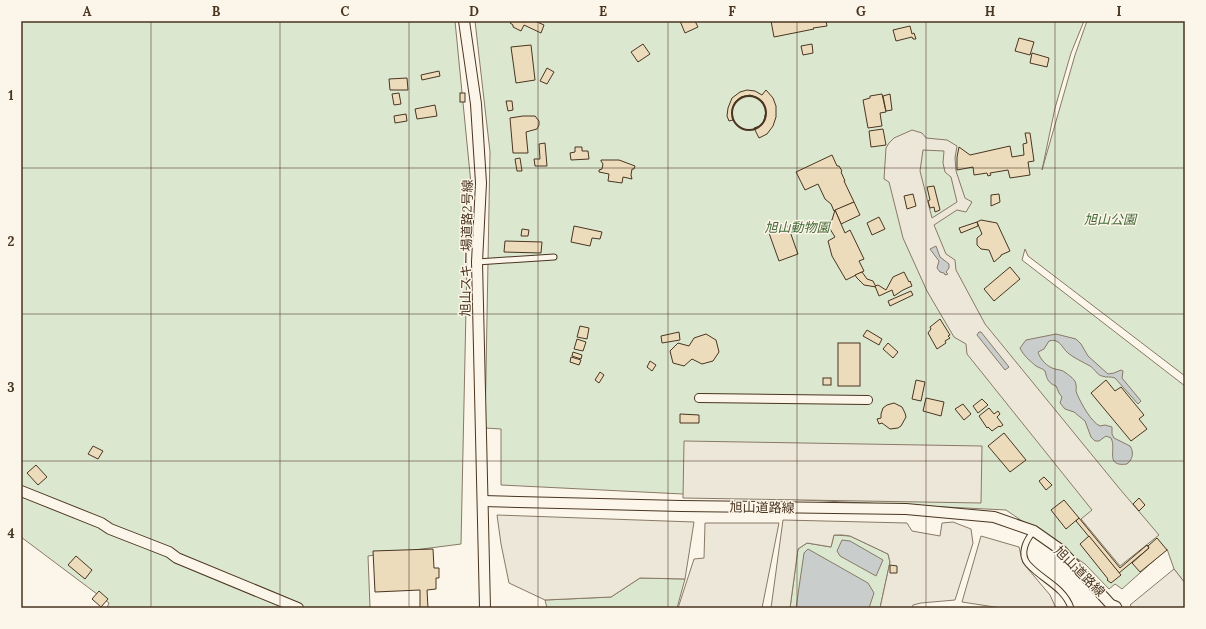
<svg xmlns="http://www.w3.org/2000/svg" width="1206" height="629" font-family="Lora,'Noto Sans JP',serif">
  <style>
    .green { fill: #dce7d0; stroke: #887966 }
    .parking { fill: #ede7d9; stroke: #887966; fill-rule: evenodd }
    .water { fill: #c9cecd; stroke: #887966 }
    .building { fill: #ecdcbc; stroke: #4a3520 }
    .lines { fill: none; stroke-linecap: round; stroke-linejoin: round }
    .service-casing { stroke: #4a3520; stroke-width: 7 }
    .pedestrian-casing { stroke: #4a3520; stroke-width: 10 }
    .minor-casing { stroke: #4a3520; stroke-width: 12 }
    .tertiary-casing { stroke: #4a3520; stroke-width: 15 }
    .service { stroke: #fbf6e9; stroke-width: 5 }
    .pedestrian { stroke: #fbf6e9; stroke-width: 8 }
    .minor { stroke: #fbf6e9; stroke-width: 10 }
    .tertiary { stroke: #fbf6e9; stroke-width: 13 }
    .wall { stroke: #4a3520; stroke-width: 2 }
    .grid { fill: none; stroke: #4a3520; stroke-width: 1; stroke-opacity: 0.55 }
    .labels { text-anchor: middle; stroke-width: 3; stroke-linejoin: round; paint-order: stroke }
    .park-label { font-size: 13px; font-style: italic; fill: #436837; stroke: #fbf6e9 }
    .street-label { font-size: 13px; fill: #4a3520; stroke: #fbf6e9 }
    .neatline { fill: none; stroke: #4a3520; stroke-width: 1.5 }
    .grid-label { font-size: 13px; text-anchor: middle; font-weight: bold; fill: #4a3520 }
  </style>
  <rect width="100%" height="100%" fill="#fbf6e9"/>
  <!-- green -->
  <g class="green">
    <polygon points="21,21 455,21 471,184 467,262 461,544 368,556 370,607 368,608 107,608 109,603 21,537"/>
    <polygon points="475,21 1084,21 1071,53 1055,108 1042,170 1075,55 1087,21 1185,21 1185,376 1028,256 1025,249 1022,260 1185,386 1185,583 1174,569 1167,549 1122,589 1115,584 1109,589 1085,564 1006,510 501,485 501,429 485,428 490,152"/>
    <polygon points="834,535 850,536 888,554 890,562 880,608 790,608 798,549 807,543 831,547"/>
    <polygon points="640,578 685,579 677,608 547,608 545,600 611,597"/>
  </g>
  <!-- parking -->
  <g class="parking">
    <path d="M 912,130 L 922,133 L 926,138 L 947,140 L 957,146 L 955,158 L 956,171 L 965,198 L 972,202 L 966,212 L 957,210 L 934,225 L 946,254 L 955,260 L 956,270 L 985,324 L 1119,488 L 1159,535 L 1120,566 L 1081,519 L 1092,510 L 967,354 L 966,344 L 954,337 L 927,291 L 903,238 L 889,182 L 884,179 L 886,148 L 889,143 L 894,138 ZM 923,150 L 944,151 L 943,163 L 945,172 L 951,177 L 957,202 L 932,218 L 920,171 Z"/>
    <polygon points="684,441 982,446 981,503 683,498"/>
    <polygon points="497,515 694,522 685,579 640,578 611,597 545,600 509,583 501,544"/>
    <polygon points="783,520 907,523 912,531 940,536 942,523 953,522 971,529 973,543 955,600 921,603 913,605 912,608 880,608 890,562 888,554 850,536 842,535 834,535 831,547 807,543 798,549 790,608 771,608"/>
    <polygon points="705,523 779,523 762,608 678,608 694,559 704,558"/>
    <polygon points="981,536 1019,547 1023,563 1050,595 1056,608 1001,608 962,602"/>
    <polygon points="1174,569 1185,583 1185,608 1133,608 1130,605"/>
  </g>
  <!-- water -->
  <g class="water">
    <polygon points="936,246 940,257 949,264 949,268 946,272 948,274 945,275 944,273 940,272 937,268 939,261 930,249"/>
    <polygon points="979,332 981,332 1009,367 1005,370 977,335"/>
    <path d="M 1056,334 L 1076,339 L 1081,344 L 1088,356 L 1108,374 L 1114,373 L 1121,370 L 1123,371 L 1122,378 L 1141,401 L 1138,404 L 1115,378 C 1110,376 1107,378 1102,376 C 1097,375 1095,369 1090,366 C 1083,362 1074,358 1068,353 C 1061,347 1060,338 1049,341 L 1044,349 L 1038,352 C 1040,359 1047,367 1055,369 C 1059,370 1063,370 1066,373 C 1070,376 1076,380 1076,385 C 1077,388 1075,390 1077,394 C 1081,403 1091,422 1100,426 L 1105,425 L 1112,427 L 1112,434 L 1114,438 L 1130,446 C 1134,452 1133,459 1127,464 C 1104,467 1117,449 1111,438 L 1106,436 L 1099,441 L 1095,441 L 1091,437 L 1085,421 L 1074,412 L 1065,409 L 1060,403 L 1062,397 L 1059,393 L 1056,386 C 1048,383 1047,379 1045,371 C 1042,368 1039,368 1036,366 C 1030,361 1023,355 1020,348 L 1026,340 Z"/>
    <polygon points="842,540 850,541 883,560 876,576 840,556 837,551"/>
    <polygon points="808,549 868,583 874,593 869,608 796,608 804,553"/>
  </g>
  <!-- building -->
  <g class="building">
    <polygon points="511,21 521,21 525,22 525,21 535,21 544,25 541,33 524,25 521,31 513,27 513,25 510,23"/>
    <polygon points="680,21 695,21 698,27 685,33"/>
    <polygon points="771,21 826,21 827,26 813,28 814,29 774,37"/>
    <polygon points="910,26 912,34 914,33 916,39 913,39 912,37 896,41 893,30"/>
    <polygon points="1019,38 1034,42 1030,55 1015,51"/>
    <polygon points="643,44 650,54 638,62 631,52"/>
    <polygon points="812,44 813,53 803,55 801,46"/>
    <polygon points="531,45 535,80 516,83 511,47"/>
    <polygon points="1032,53 1049,58 1047,67 1030,63"/>
    <polygon points="547,68 554,72 547,84 540,81"/>
    <polygon points="439,71 440,76 422,80 421,75"/>
    <polygon points="407,78 408,90 390,90 389,79"/>
    <polygon points="747,90 755,91 762,95 766,90 773,98 776,106 776,117 773,126 767,134 759,138 754,128 760,126 764,121 766,111 763,102 758,98 750,95 741,97 735,102 732,110 733,120 729,121 727,116 728,108 732,98 740,92"/>
    <polygon points="399,93 401,104 394,105 392,94"/>
    <rect x="460" y="93" width="5" height="9"/>
    <polygon points="882,94 886,112 880,113 882,126 868,128 863,100 870,98 870,96"/>
    <polygon points="890,94 892,110 886,111 883,96"/>
    <polygon points="506,101 512,101 513,110 508,111"/>
    <polygon points="435,105 437,116 417,119 415,109"/>
    <polygon points="406,114 407,121 395,123 394,116"/>
    <polygon points="523,116 535,116 539,121 539,125 537,129 526,132 528,153 513,153 510,118"/>
    <polygon points="883,129 886,145 871,147 869,131"/>
    <polygon points="1025,133 1030,133 1034,161 1028,162 1030,175 1010,178 1008,170 990,173 991,175 988,176 987,173 974,175 973,167 957,170 957,157 959,147 970,155 1010,146 1012,157 1024,155 1023,144 1027,143"/>
    <polygon points="545,143 547,166 535,166 534,159 540,159 539,144"/>
    <polygon points="575,147 582,147 582,151 588,151 589,159 571,160 570,153 575,152"/>
    <polygon points="832,155 837,166 839,166 842,171 841,172 845,181 844,181 854,202 834,211 831,204 825,199 818,184 805,190 796,172"/>
    <polygon points="520,158 522,171 517,171 515,159"/>
    <polygon points="601,160 619,160 635,166 634,169 632,169 631,175 632,179 623,177 622,183 608,181 609,174 599,172 599,170 602,169 603,164 601,161"/>
    <polygon points="934,186 940,210 935,212 934,207 930,208 928,201 930,200 927,187"/>
    <polygon points="913,194 916,206 907,209 904,196"/>
    <polygon points="999,194 1000,202 991,206 991,195"/>
    <polygon points="854,202 860,215 841,224 835,210"/>
    <polygon points="835,210 845,233 850,230 864,259 859,261 864,271 846,280 832,256 828,241 835,237 830,229 824,232 821,225 832,220"/>
    <polygon points="879,217 885,229 872,235 867,223"/>
    <polygon points="981,220 997,223 1010,251 1001,255 1001,256 994,262 989,250 981,249 977,245 977,238 982,234 977,222"/>
    <polygon points="977,222 978,226 961,233 959,228"/>
    <polygon points="574,226 602,232 600,239 592,238 590,246 571,242"/>
    <polygon points="788,226 798,254 779,261 769,233"/>
    <polygon points="522,229 529,230 528,236 521,236"/>
    <polygon points="505,241 542,242 541,253 504,252"/>
    <polygon points="1010,267 1020,279 994,301 984,289"/>
    <polygon points="862,272 867,279 873,281 876,287 864,285 857,278 855,275"/>
    <polygon points="904,272 909,282 910,281 912,286 903,290 894,296 892,290 879,296 875,286 878,285 886,290 893,277"/>
    <polygon points="911,291 913,295 890,306 888,301"/>
    <polygon points="940,319 950,335 948,336 950,338 945,341 946,343 937,349 928,333 931,329 930,327"/>
    <polygon points="580,326 589,328 587,339 577,337"/>
    <polygon points="867,330 882,339 879,345 863,336"/>
    <polygon points="679,332 680,340 662,343 661,336"/>
    <polygon points="706,334 716,340 719,352 713,361 702,364 692,359 684,366 673,363 670,351 678,343 689,346 694,338"/>
    <polygon points="577,339 586,342 583,351 574,349"/>
    <rect x="838" y="343" width="22" height="43"/>
    <polygon points="888,343 898,352 893,358 883,349"/>
    <polygon points="573,352 582,355 581,359 572,356"/>
    <polygon points="571,357 581,360 579,365 570,362"/>
    <polygon points="650,361 656,365 652,371 647,367"/>
    <polygon points="600,372 604,375 599,383 595,380"/>
    <rect x="823" y="378" width="8" height="7"/>
    <polygon points="916,380 925,382 921,401 912,399"/>
    <polygon points="1106,380 1115,391 1121,387 1144,415 1139,419 1147,429 1131,441 1091,393"/>
    <polygon points="926,398 944,402 941,416 923,411"/>
    <polygon points="982,399 988,405 978,413 973,406"/>
    <polygon points="894,403 902,407 905,413 906,417 901,426 898,428 890,429 882,423 879,424 877,419 881,418 881,414 883,408 887,405"/>
    <polygon points="963,404 971,414 964,420 955,409"/>
    <polygon points="989,408 994,414 998,411 1000,414 997,417 1003,425 1000,427 999,426 992,431 988,427 987,428 979,416"/>
    <polygon points="680,414 699,415 699,423 680,423"/>
    <polygon points="1004,433 1026,460 1010,472 988,446"/>
    <polygon points="93,446 103,451 98,459 88,454"/>
    <polygon points="36,465 47,477 38,485 27,473"/>
    <polygon points="1044,477 1052,485 1046,490 1039,481"/>
    <polygon points="1139,498 1145,505 1139,511 1133,504"/>
    <polygon points="1064,500 1079,518 1066,529 1051,510"/>
    <polygon points="1079,518 1120,568 1147,545 1149,548 1119,573 1076,521"/>
    <polygon points="1089,536 1121,575 1111,583 1107,580 1108,579 1080,544"/>
    <polygon points="1157,538 1167,550 1140,572 1132,563 1149,548 1148,546"/>
    <polygon points="433,549 434,568 439,568 439,578 436,578 436,589 427,590 428,608 420,608 420,590 375,592 373,551"/>
    <polygon points="76,556 92,570 85,579 68,565"/>
    <polygon points="890,565 897,566 897,573 890,573"/>
    <polygon points="99,591 108,599 101,607 92,599"/>
  </g>
  <g class="lines">
    <!-- service casing -->
    <g class="service-casing">
      <g id="service">
        <polyline points="477,262 554,257"/>
        <path d="M 1034,531 C 1026,540 1019,554 1028,564 C 1042,580 1064,587 1071,608"/>
      </g>
    </g>
    <!-- pedestrian casing -->
    <g class="pedestrian-casing">
      <polyline id="pedestrian" points="699,398 868,400"/>
    </g>
    <!-- minor casing -->
    <g class="minor-casing">
      <g id="minor">
        <polyline points="464,21 476,104 481,183 477,262 485,608"/>
        <polyline points="21,491 101,523 110,529 169,552 177,558 298,608"/>
        <polyline points="483,501 681,506 906,509 994,517 1034,531 1061,550 1113,607 1112,608"/>
      </g>
    </g>
    <!-- tertiary casing -->
    <g class="tertiary-casing">
      <polyline id="tertiary" points="1113,607 1115,608"/>
    </g>
    <!-- service -->
    <use href="#service" class="service"/>
    <!-- pedestrian -->
    <use href="#pedestrian" class="pedestrian"/>
    <!-- minor -->
    <use href="#minor" class="minor"/>
    <!-- tertiary -->
    <use href="#tertiary" class="tertiary"/>
    <!-- wall -->
    <circle class="wall" cx="749" cy="113" r="17"/>
  </g>
  <!-- grid -->
  <path class="grid" d="M 151,21 L 151,608M 280,21 L 280,608M 409,21 L 409,608M 538,21 L 538,608M 668,21 L 668,608M 797,21 L 797,608M 926,21 L 926,608M 1055,21 L 1055,608M 21,168 L 1185,168M 21,314 L 1185,314M 21,461 L 1185,461"/>
  <g class="labels">
    <!-- park labels -->
    <g class="park-label">
      <text x="1110" y="224">旭山公園</text>
      <text x="797" y="232">旭山動物園</text>
    </g>
    <!-- street labels -->
    <g class="street-label">
      <text transform="translate(466 248) rotate(-89)" y="5">旭山スキー場道路2号線</text>
      <text transform="translate(762 507) rotate(1)" y="5">旭山道路線</text>
      <text transform="translate(1080 571) rotate(45)" y="5">旭山道路線</text>
    </g>
  </g>
  <!-- border -->
  <rect width="1206" height="629" fill="none" stroke="#fbf6e9" stroke-width="44"/>
  <rect x="22" y="22" width="1162" height="585" class="neatline"/>
  <g class="grid-label">
    <text x="87" y="16">A</text>
    <text x="216" y="16">B</text>
    <text x="345" y="16">C</text>
    <text x="474" y="16">D</text>
    <text x="603" y="16">E</text>
    <text x="732" y="16">F</text>
    <text x="861" y="16">G</text>
    <text x="990" y="16">H</text>
    <text x="1119" y="16">I</text>
    <text x="11" y="100">1</text>
    <text x="11" y="246">2</text>
    <text x="11" y="392">3</text>
    <text x="11" y="538">4</text>
  </g>
</svg>
